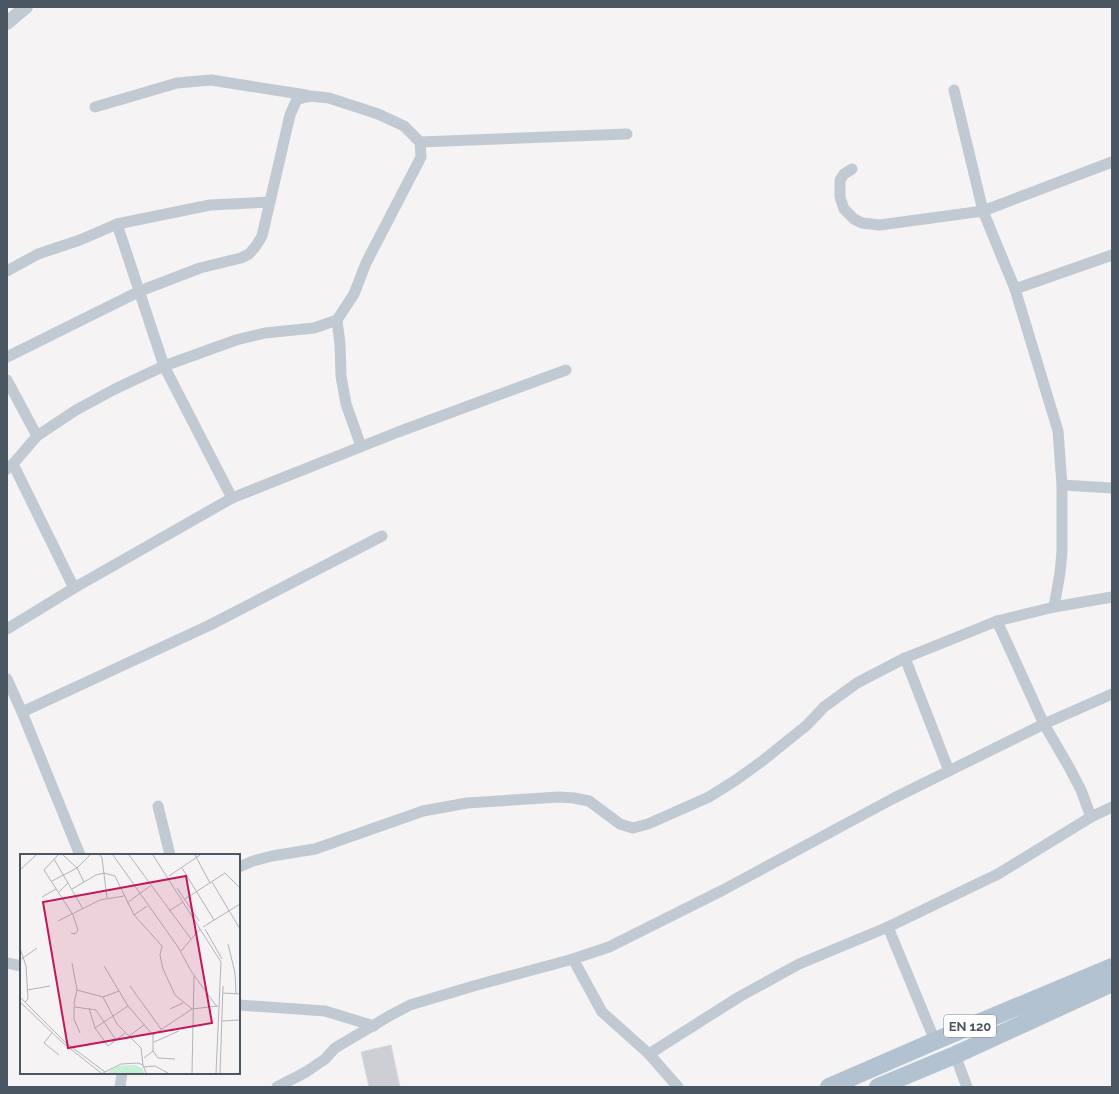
<svg xmlns="http://www.w3.org/2000/svg" width="1119" height="1094" font-family="Raleway,sans-serif">
  <style>
    .building { fill: #cdcfd5; stroke: #d7d9de }
    .lines { fill: none; stroke-linecap: round; stroke-linejoin: round }
    .minor { stroke: #c1cad2; stroke-width: 11 }
    .tertiary { stroke: #c1cad2; stroke-width: 14 }
    .primary { stroke: #b3c2d1; stroke-width: 18 }
    .labels { text-anchor: middle; stroke-width: 3; stroke-linejoin: round; paint-order: stroke }
    .shield { fill: #fff; stroke: #808990; stroke-width: 1 }
    .shield-label { font-size: 13px; font-weight: bold; fill: #4a5661 }
    .inset-road { fill: none; stroke: #b1b4b9; stroke-width: 1 }
    .view { fill: #c2185b; fill-opacity: 0.15; stroke: #c2185b; stroke-width: 2 }
    .inset-edge { fill: none; stroke: #4a5661; stroke-width: 2 }
  </style>
  <rect width="100%" height="100%" fill="#f5f3f3"/>
  <!-- building -->
  <polygon class="building" points="391,1045 400,1087 369,1087 361,1052"/>
  <g class="lines">
    <!-- minor -->
    <g class="minor">
      <polyline points="954,90 983,211 1015,289 1058,431 1062,485 1062,552 1060,573 1054,607"/>
      <polyline points="95,107 177,83 211,80 306,95"/>
      <polyline points="420,142 627,134"/>
      <polyline points="852,169 844,174 840,180 840,197 844,209 854,219 862,223 880,225 983,211 1112,162"/>
      <polyline points="117,224 164,366 232,498"/>
      <polyline points="7,271 38,254 80,240 117,224 210,205 270,202"/>
      <polyline points="1015,289 1112,255"/>
      <polyline points="337,320 340,344 341,376 346,404 361,446"/>
      <polyline points="7,357 140,291 200,268 241,258 249,254 256,246 262,236 290,115 297,99 311,96 329,98 378,114 404,126 420,142 421,157 366,263 354,294 337,320 314,328 265,333 236,340 164,366 115,389 76,410 37,436 13,464 7,469"/>
      <polyline points="7,380 37,436"/>
      <polyline points="13,464 74,588"/>
      <polyline points="1062,485 1112,488"/>
      <polyline points="997,621 1044,724 1069,767 1081,790 1091,817"/>
      <polyline points="7,629 74,588 232,498 398,432 566,370"/>
      <polyline points="905,658 949,771"/>
      <polyline points="7,679 22,712 80,855"/>
      <polyline points="22,712 210,625 382,536"/>
      <polyline points="158,806 170,855"/>
      <polyline points="239,867 253,861 272,856 315,849 423,811 467,803 559,797 574,798 589,801 620,824 633,828 648,824 709,797 736,780 761,762 807,725 824,707 857,683 905,658 997,621 1054,607 1112,597"/>
      <polyline points="888,927 935,1041"/>
      <polyline points="573,959 602,1012 649,1054 678,1087"/>
      <polyline points="7,963 21,966"/>
      <polyline points="239,1005 325,1011 374,1026"/>
      <polyline points="649,1054 739,997 799,964 888,927 998,874 1091,817 1112,807"/>
      <polyline points="955,1055 967,1087"/>
      <polyline points="120,1087 122,1073"/>
      <polyline points="277,1087 306,1072 325,1059 335,1048 391,1015 410,1005 477,985 573,959 609,947 723,890 894,798 1044,724 1112,694"/>
    </g>
    <!-- tertiary -->
    <polyline class="tertiary" points="7,23 26,7"/>
    <!-- primary -->
    <g class="primary">
      <polyline points="829,1087 935,1041 1112,967"/>
      <polyline points="878,1087 955,1055 1112,983"/>
    </g>
  </g>
  <g class="labels">
    <!-- shield labels -->
    <rect class="shield" x="944" y="1015" width="52" height="22" rx="3"/>
    <g class="shield-label">
      <text x="970" y="1031">EN 120</text>
    </g>
  </g>
  <!-- overview -->
  <g transform="translate(20 854)">
    <rect width="220" height="220" fill="#f5f3f3"/>
    <path d="M 114,211 L 122,214 L 124,219 L 89,219 L 91,216 L 99,212 Z" fill="#c3f1d5"/>
    <path class="inset-road" d="M 38,1 L 24,16 L 53,61 L 58,76 L 55,80 L 51,79M 43,1 L 57,14 L 64,28M 80,1 L 82,4 L 87,44M 93,1 L 158,93 L 171,117 L 197,153M 109,1 L 171,85M 133,1 L 201,108 L 196,219M 175,1 L 190,29M 34,5 L 63,55M 162,14 L 194,66M 0,16 L 16,1M 149,22 L 180,1M 32,27 L 57,14 L 70,1M 192,28 L 220,75M 157,34 L 179,67M 52,35 L 76,21 L 84,19 L 95,22 L 114,61 L 142,92 L 140,101 L 143,115 L 155,141 L 172,155M 39,38 L 48,29M 22,43 L 36,35M 165,45 L 205,19 L 220,34M 107,49 L 130,32M 149,57 L 163,48M 114,61 L 127,52M 38,67 L 80,46 L 104,42M 183,73 L 220,50M 185,75 L 202,105M 208,90 L 215,119 L 216,140M 0,94 L 6,112 L 8,145 L 5,148M 161,97 L 180,75M 0,106 L 17,94M 52,109 L 57,136M 84,112 L 108,152 L 133,181 L 133,197 L 124,204M 110,132 L 141,175M 7,136 L 30,132M 203,139 L 220,140M 0,143 L 45,188 L 85,218M 83,143 L 97,170 L 121,194 L 123,211M 0,148 L 43,189 L 81,219M 54,153 L 54,165 L 60,179M 69,154 L 75,174 L 88,192 L 105,179M 150,155 L 163,149M 202,167 L 220,166M 75,174 L 108,152M 32,179 L 24,189 L 39,201M 133,181 L 172,155 L 198,152M 109,182 L 124,171M 96,186 L 76,156 L 55,153 L 54,149 L 57,136 L 83,143 L 99,137M 134,188 L 159,177M 133,197 L 138,204 L 155,205M 124,213 L 135,212 L 148,219M 83,219 L 101,210 L 118,209 L 123,211 L 126,219M 172,219 L 174,122M 200,219 L 203,132"/>
    <path class="view" d="M 166,22 L 192,169 L 48,194 L 23,48 Z"/>
    <rect width="220" height="220" class="inset-edge"/>
  </g>
  <!-- border -->
  <rect width="1119" height="1094" fill="none" stroke="#4a5661" stroke-width="16"/>
</svg>
